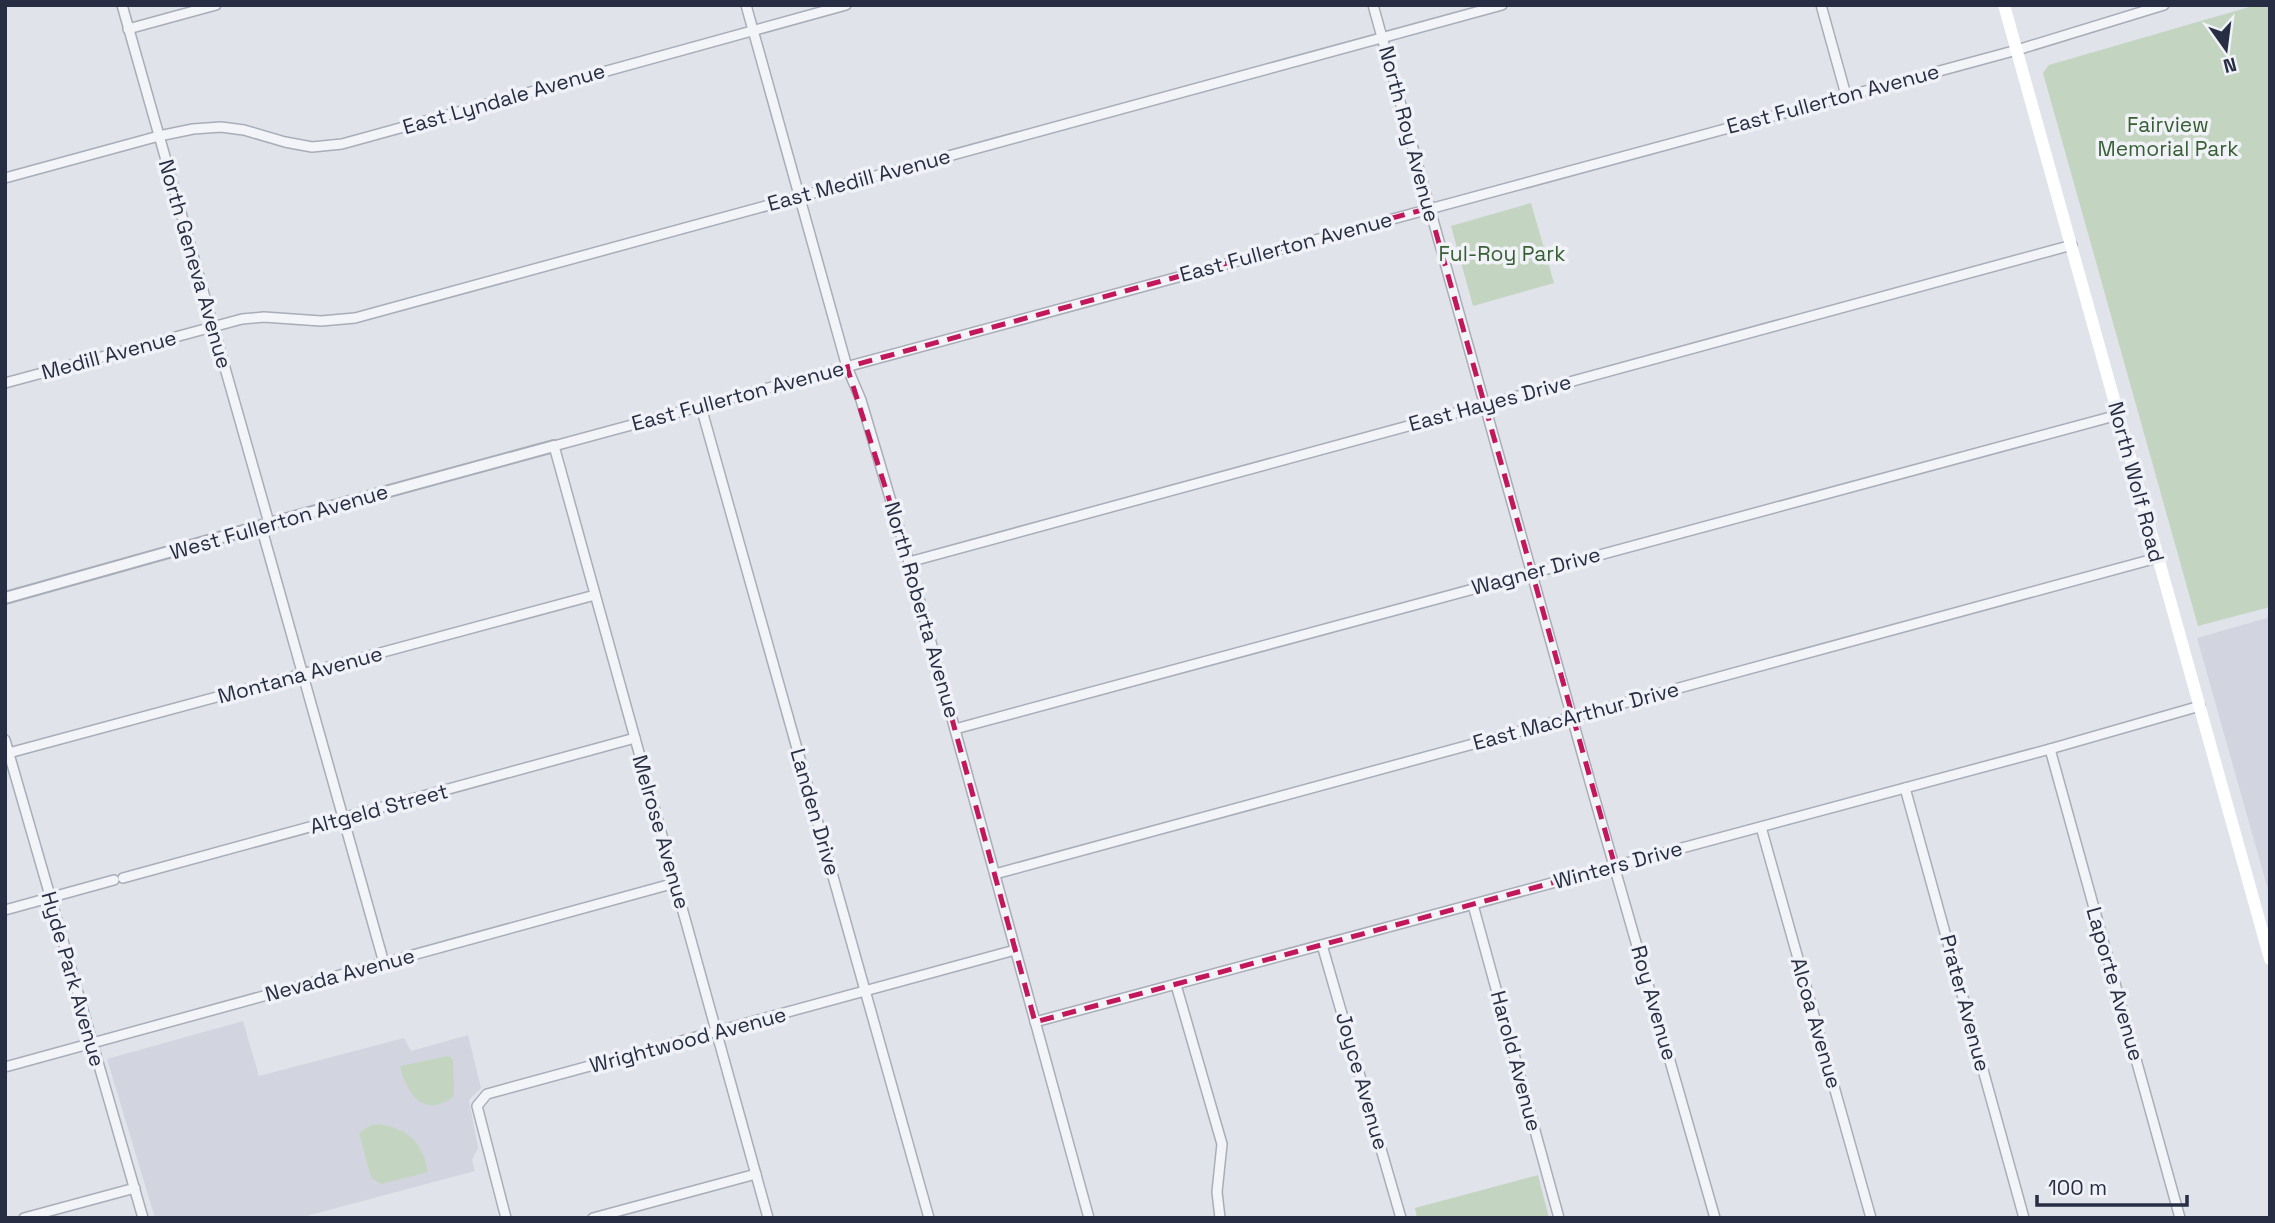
<svg xmlns="http://www.w3.org/2000/svg" width="2275" height="1223" font-family="'Space Grotesk',sans-serif">
  <style>
    .built { fill: #d2d5df }
    .green { fill: #c3d5c1 }
    .lines { fill: none; stroke-linecap: round; stroke-linejoin: round }
    .minor-casing { stroke: #a8adb8; stroke-width: 12 }
    .tertiary-casing { stroke: #a8adb8; stroke-width: 14 }
    .minor { stroke: #f3f4f8; stroke-width: 9 }
    .tertiary { stroke: #f3f4f8; stroke-width: 10 }
    .secondary { stroke: #fff; stroke-width: 12 }
    .marked { fill: none; stroke: #c2185b; stroke-width: 5; stroke-dasharray: 14 9; stroke-linejoin: round }
    .labels { text-anchor: middle; stroke-width: 7; stroke-linejoin: round; paint-order: stroke }
    .street-label { font-size: 21px; fill: #272e43; stroke: #f0f2f7 }
    .park-label { font-size: 21px; fill: #375f34; stroke: #f0f2f7 }
  </style>
  <rect width="100%" height="100%" fill="#e0e3ea"/>
  <!-- built -->
  <g class="built">
    <polygon points="2270,617 2270,897 2197,638"/>
    <polygon points="243,1021 259,1076 404,1038 411,1051 468,1035 481,1088 469,1100 478,1148 472,1160 475,1171 299,1218 155,1218 107,1059"/>
  </g>
  <!-- green -->
  <g class="green">
    <polygon points="2256,5 2270,5 2270,607 2198,626 2043,73 2049,65"/>
    <polygon points="1531,203 1554,283 1473,306 1451,226"/>
    <path d="M 448,1056 L 453,1059 L 454,1096 C 424,1120 406,1093 400,1066 Z"/>
    <path d="M 379,1124 C 409,1129 422,1142 428,1172 L 381,1184 L 371,1178 L 359,1133 L 371,1125 Z"/>
    <polygon points="1538,1175 1549,1218 1417,1218 1415,1208"/>
  </g>
  <g class="lines">
    <!-- minor casing -->
    <g class="minor-casing">
      <g id="minor">
        <polyline points="122,5 269,523"/>
        <polyline points="746,5 847,367 861,400 909,562 1089,1218"/>
        <polyline points="1373,5 1592,789 1715,1218"/>
        <polyline points="1821,5 1846,95"/>
        <polyline points="128,29 216,5"/>
        <polyline points="5,178 159,136 193,129 221,127 244,130 285,142 312,147 342,144 846,5"/>
        <polyline points="5,383 242,319 264,317 321,321 355,318 1502,5"/>
        <polyline points="701,407 929,1218"/>
        <polyline points="261,526 384,963"/>
        <polyline points="909,562 2072,245"/>
        <polyline points="955,729 2118,415"/>
        <polyline points="5,740 143,1218"/>
        <polyline points="2050,749 2180,1218"/>
        <polyline points="5,754 595,595"/>
        <polyline points="1905,788 2024,1218"/>
        <polyline points="1761,827 1871,1218"/>
        <polyline points="995,874 2157,558"/>
        <polyline points="123,878 635,738"/>
        <polyline points="1473,905 1559,1218"/>
        <polyline points="5,910 114,880"/>
        <polyline points="1322,945 1401,1218"/>
        <polyline points="1176,985 1222,1144 1217,1192 1220,1218"/>
        <polyline points="1035,1022 2050,749 2200,706"/>
        <polyline points="5,1067 675,883"/>
        <polyline points="24,1218 135,1188"/>
        <polyline points="506,1218 477,1106 487,1094 1015,950"/>
        <polyline points="593,1218 756,1174"/>
        <polyline points="768,1218 554,446 2017,50 2164,5"/>
      </g>
    </g>
    <!-- tertiary casing -->
    <g class="tertiary-casing">
      <polyline id="tertiary" points="5,598 261,526 554,446"/>
    </g>
    <!-- minor -->
    <use href="#minor" class="minor"/>
    <!-- tertiary -->
    <use href="#tertiary" class="tertiary"/>
    <!-- secondary -->
    <polyline class="secondary" points="2004,5 2270,959"/>
  </g>
  <!-- marked area -->
  <path class="marked" d="M 1429,208 L 1615,866 L 1035,1022 L 909,562 L 847,367 Z"/>
  <g class="labels">
    <!-- street labels -->
    <g class="street-label">
      <text transform="translate(504 99) rotate(-16)" y="7">East Lyndale Avenue</text>
      <text transform="translate(1833 99) rotate(-15)" y="7">East Fullerton Avenue</text>
      <text transform="translate(1409 134) rotate(75)" y="7">North Roy Avenue</text>
      <text transform="translate(859 180) rotate(-15)" y="7">East Medill Avenue</text>
      <text transform="translate(1286 247) rotate(-15)" y="7">East Fullerton Avenue</text>
      <text transform="translate(195 264) rotate(74)" y="7">North Geneva Avenue</text>
      <text transform="translate(109 355) rotate(-15)" y="7">Medill Avenue</text>
      <text transform="translate(738 396) rotate(-15)" y="7">East Fullerton Avenue</text>
      <text transform="translate(1490 403) rotate(-15)" y="7">East Hayes Drive</text>
      <text transform="translate(2136 482) rotate(75)" y="7">North Wolf Road</text>
      <text transform="translate(279 522) rotate(-16)" y="7">West Fullerton Avenue</text>
      <text transform="translate(1536 571) rotate(-15)" y="7">Wagner Drive</text>
      <text transform="translate(922 610) rotate(74)" y="7">North Roberta Avenue</text>
      <text transform="translate(300 675) rotate(-15)" y="7">Montana Avenue</text>
      <text transform="translate(1576 716) rotate(-15)" y="7">East MacArthur Drive</text>
      <text transform="translate(379 809) rotate(-15)" y="7">Altgeld Street</text>
      <text transform="translate(815 812) rotate(74)" y="7">Landen Drive</text>
      <text transform="translate(661 832) rotate(74)" y="7">Melrose Avenue</text>
      <text transform="translate(1618 865) rotate(-15)" y="7">Winters Drive</text>
      <text transform="translate(340 975) rotate(-15)" y="7">Nevada Avenue</text>
      <text transform="translate(73 979) rotate(74)" y="7">Hyde Park Avenue</text>
      <text transform="translate(2115 984) rotate(74)" y="7">Laporte Avenue</text>
      <text transform="translate(1654 1003) rotate(74)" y="7">Roy Avenue</text>
      <text transform="translate(1965 1003) rotate(75)" y="7">Prater Avenue</text>
      <text transform="translate(1816 1023) rotate(74)" y="7">Alcoa Avenue</text>
      <text transform="translate(688 1040) rotate(-15)" y="7">Wrightwood Avenue</text>
      <text transform="translate(1516 1061) rotate(75)" y="7">Harold Avenue</text>
      <text transform="translate(1362 1081) rotate(74)" y="7">Joyce Avenue</text>
    </g>
    <!-- park labels -->
    <g class="park-label">
      <text x="2168" y="132">Fairview<tspan x="2168" dy="24">Memorial Park</tspan></text>
      <text x="1502" y="261">Ful-Roy Park</text>
    </g>
  </g>
  <!-- border -->
  <rect width="2275" height="1223" fill="none" stroke="#272e43" stroke-width="14"/>
  <!-- north arrow -->
  <g transform="translate(2226 49) rotate(166)" stroke="#f0f2f7" stroke-width="5" paint-order="stroke">
  <path d="M0-5L12 26L0 18L-12 26Z" fill="#272e43"/>
  <text y="-10" font-size="19" font-weight="bold" text-anchor="middle" fill="#272e43">N</text>
  </g>
  <!-- scale -->
  <path d="M2037 1195v10h150v-10" fill="none" stroke="#272e43" stroke-width="3.5"/>
  <text x="2048" y="1195" font-size="21" fill="#272e43" stroke="#f0f2f7" stroke-width="5" paint-order="stroke">100 m</text>
</svg>
